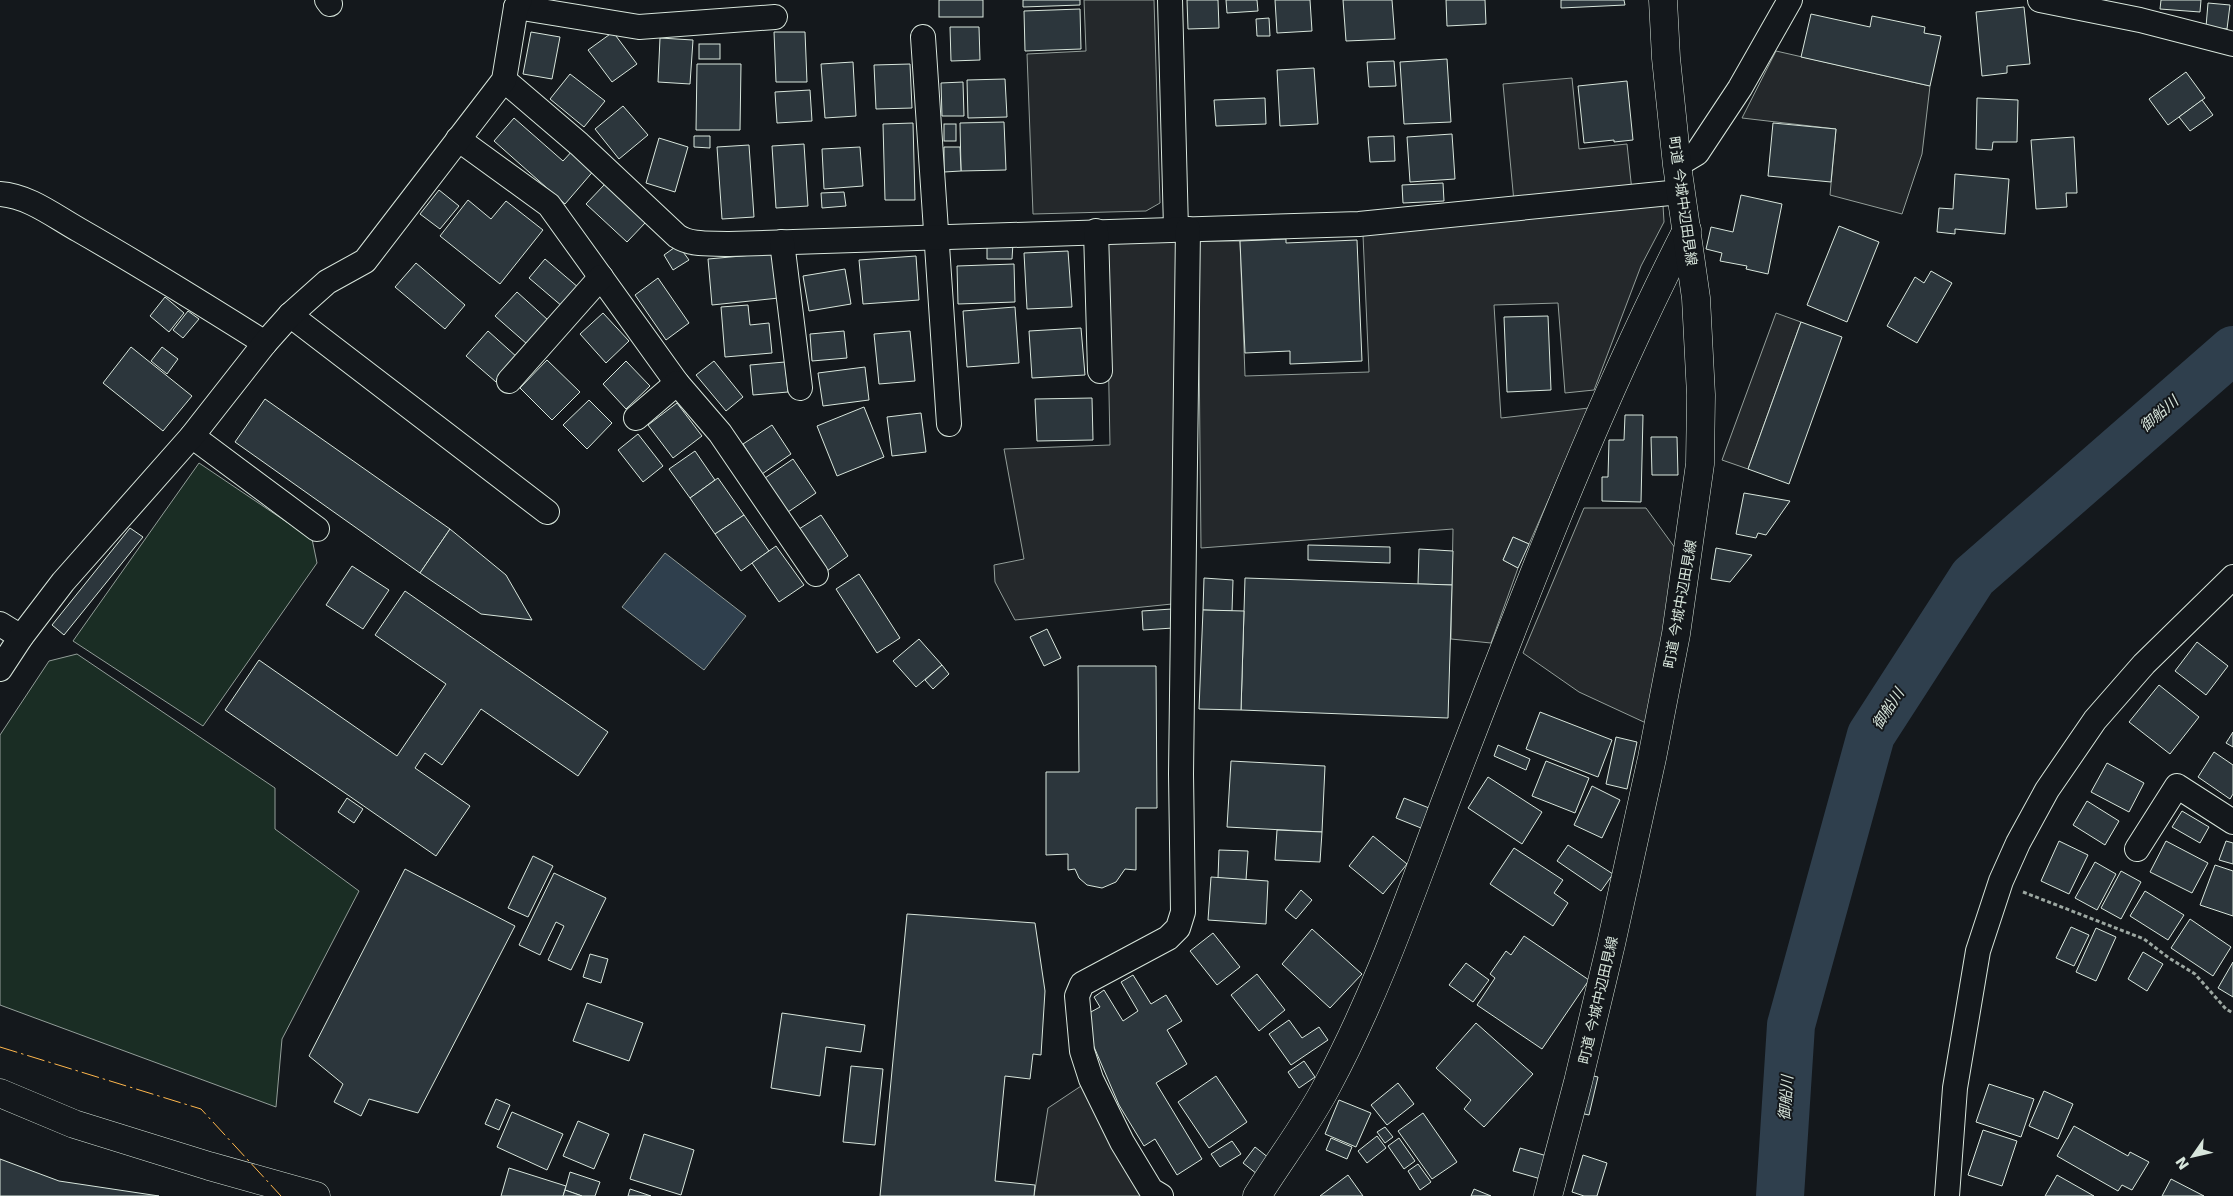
<svg xmlns="http://www.w3.org/2000/svg" width="2233" height="1196" font-family="'DejaVu Sans','Noto Sans JP',sans-serif">
  <style>
    .green { fill: #1a2d24; stroke: #939e99 }
    .parking { fill: #24282b; stroke: #939e99 }
    .water { fill: #2f3f4d; stroke: #939e99 }
    .lines { fill: none; stroke-linecap: round; stroke-linejoin: round }
    .river { stroke: #2f3f4d; stroke-width: 48 }
    .building { fill: #2c363c; stroke: #d8e6dc }
    .minor-casing { stroke: #d8e6dc; stroke-width: 26 }
    .tertiary-casing { stroke: #d8e6dc; stroke-width: 29 }
    .path { stroke: #9da8a2; stroke-width: 3; stroke-dasharray: 4 2.5; stroke-linecap: butt }
    .minor { stroke: #14181c; stroke-width: 24 }
    .tertiary { stroke: #14181c; stroke-width: 28 }
    .power { stroke: #ffb74d; stroke-width: 1; stroke-dasharray: 18 4 2.5 4; stroke-linecap: butt }
    .labels { text-anchor: middle; stroke-width: 4; stroke-linejoin: round; paint-order: stroke }
    .street-label { font-size: 14px; fill: #d8e6dc; stroke: #14181c }
    .water-label { font-size: 15px; font-style: italic; fill: #d8e6dc; stroke: #14181c }
  </style>
  <rect width="100%" height="100%" fill="#14181c"/>
  <!-- green -->
  <g class="green">
    <polygon points="199,463 312,539 317,563 203,726 73,641"/>
    <polygon points="77,654 275,788 275,829 359,891 282,1039 276,1107 0,1005 0,735 49,661"/>
  </g>
  <!-- parking -->
  <g class="parking">
    <polygon points="1084,0 1154,0 1160,203 1146,211 1033,214 1027,54 1086,51"/>
    <polygon points="1776,51 1930,86 1922,154 1902,214 1830,195 1836,129 1742,118"/>
    <polygon points="1572,78 1579,149 1627,144 1632,191 1514,202 1503,84"/>
    <polygon points="1663,205 1664,222 1641,266 1594,390 1565,393 1558,303 1494,305 1501,418 1589,408 1529,544 1513,537 1503,560 1518,568 1491,643 1451,639 1453,529 1201,548 1198,241 1240,241 1245,376 1369,372 1363,235"/>
    <polygon points="1181,237 1172,604 1015,620 995,582 994,565 1024,559 1004,449 1110,445 1106,240"/>
    <polygon points="1776,313 1801,322 1748,469 1722,460"/>
    <polygon points="1584,508 1646,508 1678,552 1646,723 1579,692 1523,653"/>
    <polygon points="1084,1084 1150,1196 1034,1196 1048,1108"/>
  </g>
  <!-- water -->
  <polygon class="water" points="665,553 746,616 704,670 622,607"/>
  <g class="lines">
    <!-- river -->
    <polyline class="river" points="1780,1196 1791,1025 1871,735 1973,577 2233,350"/>
  </g>
  <!-- building -->
  <g class="building">
    <rect x="939" y="0" width="44" height="17"/>
    <polygon points="1023,0 1080,0 1080,5 1023,7"/>
    <polygon points="1187,0 1218,0 1219,28 1188,29"/>
    <polygon points="1226,0 1257,0 1258,11 1227,13"/>
    <polygon points="1275,0 1310,0 1312,31 1277,33"/>
    <polygon points="1343,0 1392,0 1395,39 1346,41"/>
    <polygon points="1446,0 1485,0 1486,24 1447,26"/>
    <polygon points="1561,0 1624,0 1625,5 1561,8"/>
    <polygon points="2161,0 2201,0 2200,12 2160,9"/>
    <polygon points="2208,3 2230,5 2227,29 2206,27"/>
    <polygon points="2024,7 2030,64 2007,66 2007,73 1982,76 1976,12"/>
    <polygon points="1080,9 1081,49 1025,51 1024,11"/>
    <polygon points="1811,14 1870,27 1872,16 1925,27 1924,33 1941,36 1930,86 1801,57"/>
    <polygon points="1269,18 1270,36 1257,36 1256,19"/>
    <polygon points="950,27 979,27 980,60 951,61"/>
    <polygon points="531,32 560,37 552,79 523,74"/>
    <polygon points="613,32 637,64 612,82 588,50"/>
    <polygon points="774,32 805,32 807,82 776,82"/>
    <polygon points="660,38 693,40 690,84 658,82"/>
    <rect x="699" y="44" width="21" height="15"/>
    <polygon points="1447,59 1451,122 1404,124 1400,62"/>
    <polygon points="1394,61 1396,86 1369,87 1367,62"/>
    <polygon points="853,62 856,116 825,118 821,64"/>
    <polygon points="697,64 741,64 740,130 696,130"/>
    <polygon points="910,64 912,108 876,109 874,65"/>
    <polygon points="1314,68 1318,124 1280,126 1277,70"/>
    <polygon points="2186,72 2205,98 2168,125 2149,99"/>
    <polygon points="570,74 605,101 584,127 550,99"/>
    <polygon points="1005,79 1007,117 968,118 967,80"/>
    <polygon points="1627,81 1633,140 1614,142 1614,140 1584,143 1578,86"/>
    <polygon points="963,82 964,116 942,116 941,83"/>
    <polygon points="810,90 812,121 777,123 775,92"/>
    <polygon points="1265,98 1266,124 1216,126 1214,100"/>
    <polygon points="1977,98 2018,100 2017,142 1993,142 1992,150 1976,149"/>
    <polygon points="2202,100 2213,115 2190,131 2179,117"/>
    <polygon points="623,106 648,135 619,159 595,129"/>
    <polygon points="514,118 563,161 574,149 596,168 565,204 494,141"/>
    <polygon points="1004,122 1006,170 961,171 960,123"/>
    <polygon points="913,123 915,200 885,200 883,124"/>
    <polygon points="1773,123 1836,129 1831,182 1768,176"/>
    <rect x="944" y="124" width="12" height="17"/>
    <polygon points="1452,134 1455,179 1410,182 1407,137"/>
    <polygon points="694,136 710,136 710,148 694,147"/>
    <polygon points="1394,136 1395,161 1370,162 1368,137"/>
    <polygon points="2074,137 2077,193 2066,193 2067,207 2036,209 2031,140"/>
    <polygon points="659,138 688,147 675,192 646,183"/>
    <polygon points="804,144 808,206 776,208 772,146"/>
    <polygon points="749,145 754,217 722,219 717,147"/>
    <polygon points="860,147 863,186 824,189 822,149"/>
    <polygon points="944,147 960,147 961,171 944,172"/>
    <polygon points="1955,174 2009,179 2005,234 1955,229 1955,234 1937,232 1939,208 1953,209"/>
    <polygon points="1443,183 1444,201 1403,203 1402,185"/>
    <polygon points="605,184 646,222 627,242 586,204"/>
    <polygon points="439,190 459,206 440,229 420,214"/>
    <polygon points="844,192 846,206 822,208 821,193"/>
    <polygon points="1741,195 1782,204 1768,274 1746,269 1747,266 1720,261 1722,253 1706,249 1711,227 1733,232"/>
    <polygon points="468,200 491,219 506,201 543,230 500,284 440,236"/>
    <polygon points="1839,226 1879,242 1847,322 1807,305"/>
    <polygon points="1286,239 1286,243 1357,240 1362,361 1290,364 1290,351 1245,353 1240,241"/>
    <polygon points="987,243 1013,243 1012,259 987,259"/>
    <polygon points="678,245 689,260 673,270 664,255"/>
    <polygon points="1068,251 1072,307 1027,309 1024,253"/>
    <polygon points="775,253 779,298 712,305 708,259"/>
    <polygon points="916,256 919,300 863,304 859,260"/>
    <polygon points="545,259 579,288 563,307 529,278"/>
    <polygon points="416,263 465,305 445,329 395,287"/>
    <polygon points="1014,264 1015,302 958,304 957,266"/>
    <polygon points="845,269 851,304 809,311 803,276"/>
    <polygon points="1931,271 1952,283 1917,343 1887,326 1915,277 1924,283"/>
    <polygon points="658,278 689,323 666,340 635,295"/>
    <polygon points="517,292 548,320 527,344 495,316"/>
    <polygon points="165,297 184,313 169,332 150,316"/>
    <polygon points="748,305 750,325 769,323 772,353 725,357 721,307"/>
    <polygon points="1015,307 1019,363 967,367 963,311"/>
    <polygon points="188,311 199,319 183,338 173,330"/>
    <polygon points="603,313 629,341 606,363 580,334"/>
    <polygon points="1548,316 1551,390 1507,392 1504,317"/>
    <polygon points="1801,322 1842,337 1789,484 1748,469"/>
    <polygon points="1081,328 1085,375 1032,378 1029,331"/>
    <polygon points="488,331 518,358 496,382 466,356"/>
    <polygon points="844,331 847,358 812,361 810,334"/>
    <polygon points="910,331 915,381 879,384 874,334"/>
    <polygon points="131,347 192,396 163,431 103,383"/>
    <polygon points="162,347 178,359 167,374 151,361"/>
    <polygon points="547,360 580,392 552,420 520,388"/>
    <polygon points="626,361 650,386 626,409 603,384"/>
    <polygon points="714,361 743,397 726,411 696,375"/>
    <polygon points="785,362 788,392 753,395 750,365"/>
    <polygon points="865,367 869,400 823,406 818,373"/>
    <polygon points="1092,398 1093,440 1037,441 1035,399"/>
    <polygon points="265,399 450,529 420,573 235,442"/>
    <polygon points="589,400 612,423 587,449 563,425"/>
    <polygon points="677,403 702,436 673,458 648,425"/>
    <polygon points="864,407 884,457 837,476 817,426"/>
    <polygon points="921,413 926,452 892,456 887,417"/>
    <polygon points="1625,415 1643,415 1641,502 1602,501 1602,477 1608,477 1609,440 1624,440"/>
    <polygon points="772,425 791,454 762,474 743,444"/>
    <polygon points="638,434 663,466 643,482 618,450"/>
    <polygon points="1651,437 1677,437 1678,475 1652,475"/>
    <polygon points="695,451 715,480 690,498 669,469"/>
    <polygon points="793,459 816,493 788,512 765,478"/>
    <polygon points="718,478 744,515 715,534 690,498"/>
    <polygon points="1744,493 1790,501 1766,535 1758,533 1756,538 1736,534"/>
    <polygon points="744,515 769,551 741,571 715,534"/>
    <polygon points="821,515 848,556 827,571 799,529"/>
    <polygon points="130,528 143,537 64,635 52,625"/>
    <polygon points="450,529 506,575 532,620 481,614 420,573"/>
    <polygon points="1513,537 1529,544 1518,568 1503,560"/>
    <polygon points="1308,545 1390,547 1390,563 1308,560"/>
    <polygon points="776,546 804,585 779,602 752,563"/>
    <polygon points="1716,548 1752,555 1730,582 1711,579"/>
    <polygon points="1419,549 1453,551 1452,585 1418,584"/>
    <polygon points="352,566 389,590 363,629 326,605"/>
    <polygon points="859,574 900,638 877,653 836,589"/>
    <polygon points="1204,578 1233,580 1232,611 1203,610"/>
    <polygon points="1245,578 1452,585 1448,718 1241,710"/>
    <polygon points="405,591 608,732 578,776 481,709 442,765 425,753 415,768 470,806 436,856 225,710 259,660 397,756 446,684 375,635"/>
    <polygon points="1172,609 1173,628 1143,630 1142,611"/>
    <polygon points="1203,610 1244,611 1241,710 1199,709"/>
    <polygon points="1047,629 1061,658 1044,666 1030,637"/>
    <polygon points="919,639 942,665 916,687 893,661"/>
    <polygon points="2197,642 2228,666 2206,695 2175,671"/>
    <polygon points="942,665 949,674 933,689 925,680"/>
    <polygon points="1078,666 1156,666 1157,808 1136,808 1136,870 1125,869 1116,882 1102,888 1087,885 1079,878 1075,869 1068,870 1068,854 1046,855 1046,772 1079,772"/>
    <polygon points="2159,685 2199,717 2170,754 2129,722"/>
    <polygon points="1540,712 1612,740 1598,777 1526,749"/>
    <polygon points="2233,732 2233,747 2226,743"/>
    <polygon points="1616,737 1637,742 1627,789 1606,784"/>
    <polygon points="1498,745 1530,759 1526,770 1494,756"/>
    <polygon points="2214,752 2233,765 2233,794 2230,799 2198,777"/>
    <polygon points="1231,761 1325,766 1322,832 1227,827"/>
    <polygon points="1546,761 1589,778 1575,813 1532,796"/>
    <polygon points="2107,763 2144,783 2129,812 2091,792"/>
    <polygon points="1488,777 1542,812 1522,844 1468,808"/>
    <polygon points="1592,786 1620,800 1602,838 1574,825"/>
    <polygon points="347,798 363,809 354,823 338,812"/>
    <polygon points="1404,798 1434,810 1426,830 1396,818"/>
    <polygon points="2087,801 2119,821 2105,845 2073,825"/>
    <polygon points="2182,811 2209,827 2200,843 2172,827"/>
    <polygon points="1277,830 1322,832 1320,862 1275,860"/>
    <polygon points="1373,836 1407,864 1383,894 1349,866"/>
    <polygon points="2059,841 2088,855 2069,894 2041,881"/>
    <polygon points="2166,841 2208,863 2192,893 2150,872"/>
    <polygon points="2226,841 2233,843 2233,864 2219,860"/>
    <polygon points="1568,845 1613,874 1601,891 1557,861"/>
    <polygon points="1514,848 1563,880 1554,893 1568,903 1553,926 1490,884"/>
    <polygon points="1219,850 1248,851 1246,880 1218,878"/>
    <polygon points="533,856 553,866 528,917 508,908"/>
    <polygon points="2095,862 2116,874 2097,910 2075,898"/>
    <polygon points="2215,865 2233,871 2233,916 2200,905"/>
    <polygon points="405,869 515,926 418,1113 369,1099 361,1116 334,1102 343,1084 309,1056"/>
    <polygon points="2121,871 2141,882 2121,919 2101,908"/>
    <polygon points="554,873 606,898 571,970 548,960 564,926 556,922 540,955 519,945"/>
    <polygon points="1211,877 1268,881 1266,924 1208,920"/>
    <polygon points="1301,890 1312,900 1296,919 1285,910"/>
    <polygon points="2145,891 2184,915 2168,940 2130,916"/>
    <polygon points="907,914 1035,923 1045,991 1041,1055 1033,1054 1030,1079 1005,1076 995,1181 1035,1185 1034,1196 880,1196"/>
    <polygon points="2190,919 2231,947 2213,976 2171,948"/>
    <polygon points="2071,927 2089,935 2074,966 2056,958"/>
    <polygon points="2096,928 2116,937 2096,981 2076,972"/>
    <polygon points="1312,929 1362,974 1330,1008 1282,964"/>
    <polygon points="1213,933 1240,967 1217,985 1190,951"/>
    <polygon points="1524,936 1589,980 1542,1049 1477,1005 1495,978 1490,974 1506,951 1511,955"/>
    <polygon points="2143,952 2163,964 2147,991 2128,979"/>
    <polygon points="590,954 608,959 601,983 583,977"/>
    <polygon points="2233,962 2233,997 2218,988"/>
    <polygon points="1466,963 1489,980 1473,1002 1449,985"/>
    <polygon points="1257,974 1285,1010 1259,1031 1231,995"/>
    <polygon points="1133,975 1151,1004 1166,995 1182,1021 1167,1030 1187,1064 1156,1083 1202,1159 1177,1175 1155,1139 1144,1146 1119,1105 1091,1040 1089,1013 1100,1007 1094,997 1104,990 1123,1021 1138,1011 1121,982"/>
    <polygon points="587,1003 643,1023 629,1061 573,1041"/>
    <polygon points="782,1013 865,1025 861,1052 826,1047 820,1096 771,1088"/>
    <polygon points="1289,1020 1302,1038 1319,1027 1328,1040 1291,1065 1269,1034"/>
    <polygon points="1476,1023 1533,1074 1484,1127 1464,1109 1471,1100 1436,1068"/>
    <polygon points="1304,1061 1315,1077 1299,1088 1288,1072"/>
    <polygon points="851,1066 883,1069 875,1145 843,1142"/>
    <polygon points="1589,1075 1598,1077 1589,1115 1580,1113"/>
    <polygon points="1216,1076 1247,1122 1209,1148 1178,1102"/>
    <polygon points="1398,1083 1414,1104 1387,1125 1371,1105"/>
    <polygon points="1989,1084 2034,1099 2021,1137 1976,1122"/>
    <polygon points="2044,1091 2073,1104 2058,1139 2029,1126"/>
    <polygon points="496,1099 510,1105 499,1130 485,1124"/>
    <polygon points="1339,1100 1371,1113 1356,1147 1325,1134"/>
    <polygon points="512,1112 563,1134 547,1170 497,1147"/>
    <polygon points="1423,1113 1457,1162 1432,1179 1398,1131"/>
    <polygon points="578,1121 609,1134 594,1169 563,1156"/>
    <polygon points="2074,1126 2128,1156 2130,1152 2149,1162 2132,1190 2122,1185 2118,1191 2057,1156"/>
    <polygon points="1385,1127 1393,1137 1385,1143 1377,1132"/>
    <polygon points="1983,1130 2017,1141 2002,1186 1968,1175"/>
    <polygon points="644,1134 694,1150 681,1195 630,1179"/>
    <polygon points="1377,1136 1386,1148 1367,1163 1358,1151"/>
    <polygon points="1331,1138 1352,1147 1347,1159 1326,1150"/>
    <polygon points="1399,1138 1415,1161 1404,1169 1388,1146"/>
    <polygon points="1232,1141 1241,1154 1220,1167 1211,1154"/>
    <polygon points="1255,1147 1269,1158 1257,1174 1243,1163"/>
    <polygon points="1520,1148 1547,1156 1541,1179 1513,1171"/>
    <polygon points="1583,1155 1607,1163 1597,1196 1584,1196 1572,1192"/>
    <polygon points="0,1159 59,1181 159,1196 0,1196"/>
    <polygon points="1418,1164 1431,1182 1420,1190 1408,1171"/>
    <polygon points="509,1168 566,1186 563,1196 501,1196"/>
    <polygon points="570,1172 600,1182 595,1196 582,1196 565,1190"/>
    <polygon points="1348,1175 1363,1196 1320,1196"/>
    <polygon points="2057,1175 2094,1196 2045,1196"/>
    <polygon points="2171,1179 2204,1196 2162,1196"/>
    <polygon points="630,1189 651,1196 628,1196"/>
    <polygon points="1474,1189 1491,1196 1471,1196"/>
    <polygon points="565,1190 582,1196 563,1196"/>
  </g>
  <g class="lines">
    <!-- minor casing -->
    <g class="minor-casing">
      <g id="minor">
        <polyline points="327,0 330,4"/>
        <polyline points="1170,0 1176,229"/>
        <polyline points="2040,0 2140,20 2233,44"/>
        <polyline points="516,7 639,27 775,17"/>
        <polyline points="923,37 949,424"/>
        <path d="M 504,80 L 579,144 L 677,236 C 692,246 711,243 729,244 L 1359,224 L 1680,192"/>
        <polyline points="458,139 549,205 677,383 720,433 816,574"/>
        <polyline points="1677,165 1697,153 1740,88 1790,0"/>
        <path d="M 0,194 C 29,196 54,216 79,230 C 142,266 203,304 265,343"/>
        <polyline points="1096,231 1100,371"/>
        <polyline points="782,242 800,388"/>
        <polyline points="290,315 547,512"/>
        <polyline points="509,381 601,277"/>
        <polyline points="636,418 677,383"/>
        <polyline points="192,436 317,529"/>
        <polyline points="0,624 21,637"/>
        <polyline points="0,669 21,637 63,582 192,436 265,343 290,315 327,282 365,261 504,80 516,7 520,0"/>
        <polyline points="2137,849 2177,786 2233,822"/>
        <polyline points="1161,1196 1151,1190 1122,1142 1091,1079 1082,1051 1077,996 1082,984 1168,938 1178,928 1183,912 1181,774 1188,229"/>
        <polyline points="1947,1196 1955,1088 1978,951 2001,881 2018,843 2047,790 2095,720 2144,664 2233,577"/>
      </g>
    </g>
    <!-- tertiary casing -->
    <g class="tertiary-casing">
      <g id="tertiary">
        <polyline points="0,1093 74,1124 209,1166 316,1196"/>
        <path d="M 1257,1196 C 1280,1159 1308,1123 1328,1084 C 1381,985 1416,878 1456,774 C 1527,590 1597,405 1687,230"/>
        <polyline points="1548,1196 1578,1082 1611,944 1652,758 1676,634 1700,464 1701,395 1696,298 1677,165 1666,58 1663,0"/>
      </g>
    </g>
    <!-- path -->
    <polyline class="path" points="2023,892 2144,939 2169,958 2195,974 2226,1009 2233,1013"/>
    <!-- minor -->
    <use href="#minor" class="minor"/>
    <!-- tertiary -->
    <use href="#tertiary" class="tertiary"/>
    <!-- power -->
    <polyline class="power" points="0,1047 201,1109 281,1196"/>
  </g>
  <g class="labels">
    <!-- street labels -->
    <g class="street-label">
      <text transform="translate(1683 201) rotate(82)" y="5">町道 今城中辺田見線</text>
      <text transform="translate(1680 604) rotate(-80)" y="5">町道 今城中辺田見線</text>
      <text transform="translate(1598 1000) rotate(-77)" y="5">町道 今城中辺田見線</text>
    </g>
    <!-- water labels -->
    <g class="water-label">
      <text transform="translate(2159 414) rotate(-41)" y="5">御船川</text>
      <text transform="translate(1888 709) rotate(-57)" y="5">御船川</text>
      <text transform="translate(1786 1098) rotate(-86)" y="5">御船川</text>
    </g>
  </g>
  <!-- north arrow -->
  <g transform="translate(2193 1156) rotate(236)" stroke="#14181c" stroke-width="4" paint-order="stroke">
  <path d="M0-4L9 19L0 12L-9 19Z" fill="#d8e6dc"/>
  <text y="-8" font-size="14" font-weight="bold" text-anchor="middle" fill="#d8e6dc">N</text>
  </g>
</svg>
